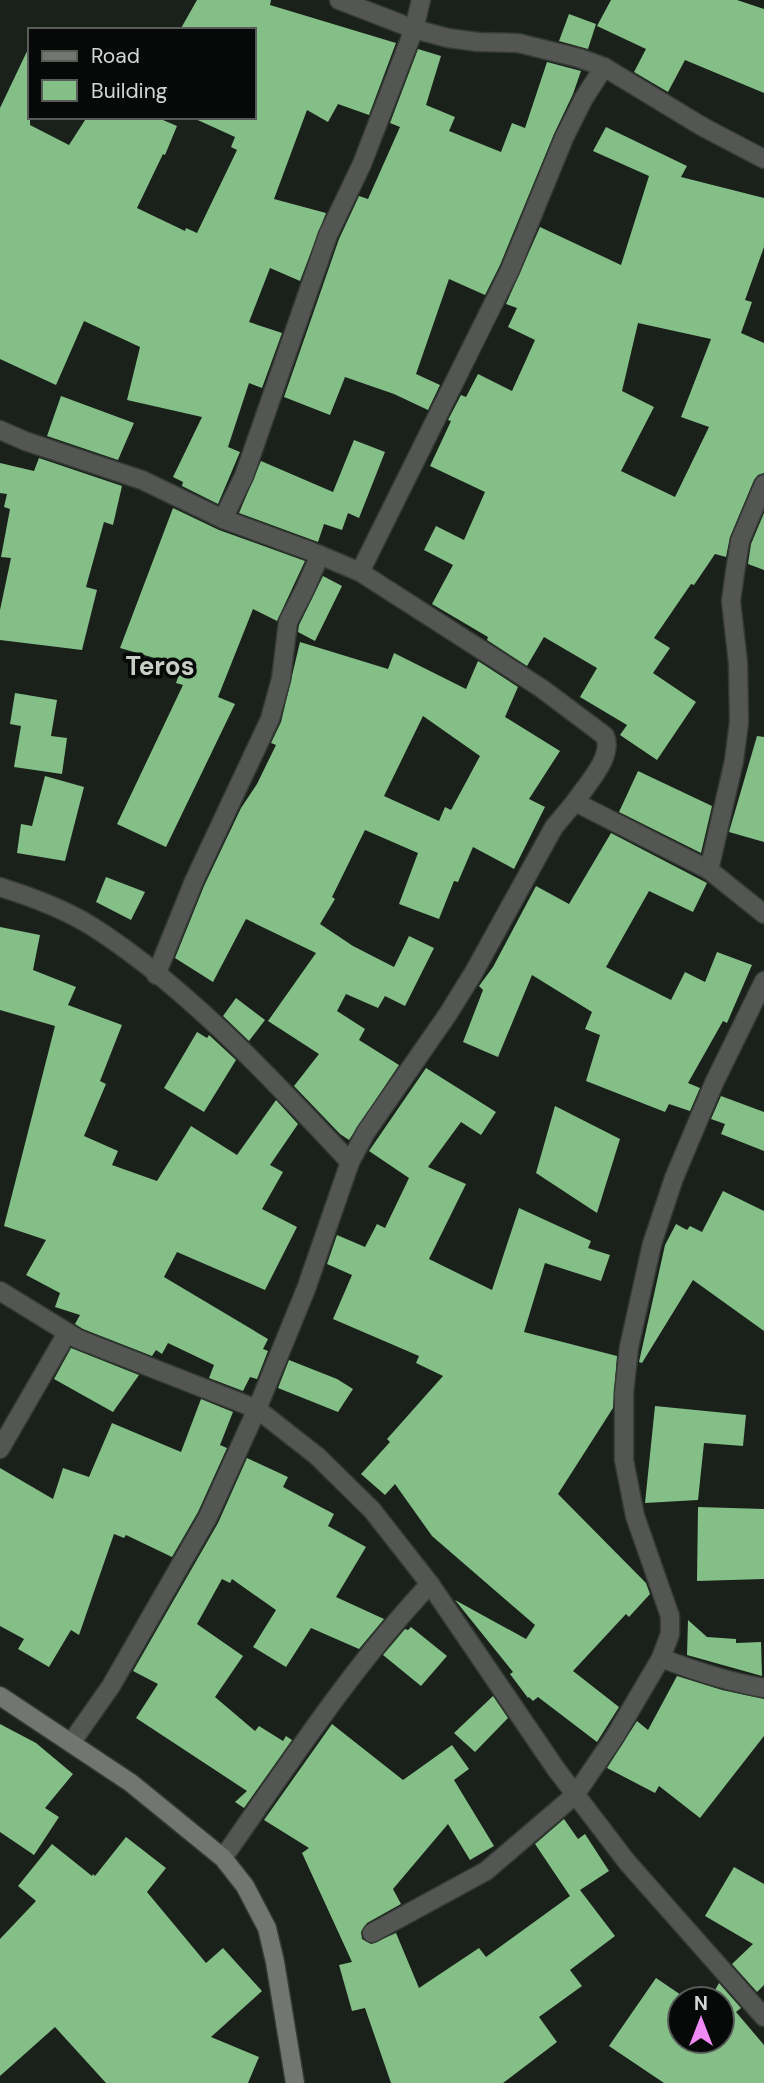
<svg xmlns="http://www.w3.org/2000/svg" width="764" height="2083" font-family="'DM Sans',sans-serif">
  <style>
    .building { fill: #83bf87; fill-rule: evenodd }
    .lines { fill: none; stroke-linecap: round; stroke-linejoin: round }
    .street-casing { stroke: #343a34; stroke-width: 21 }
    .secondary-casing { stroke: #343a34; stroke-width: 21 }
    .street { stroke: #535653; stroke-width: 18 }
    .secondary { stroke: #717671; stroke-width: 18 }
    .labels { text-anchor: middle; stroke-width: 7; stroke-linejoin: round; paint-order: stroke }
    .quarter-label { font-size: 26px; font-weight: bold; fill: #c6cec6; stroke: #060907 }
  </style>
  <rect width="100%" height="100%" fill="#1a201a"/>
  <!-- building -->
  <g class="building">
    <polygon points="197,0 271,0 270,5 396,43 369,115 338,104 328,122 307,110 274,199 326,213 300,281 270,268 249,322 282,333 262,388 249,383 228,447 240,452 218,504 182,486 183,482 173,477 202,417 127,400 140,347 84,321 56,385 0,359 0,108 30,45 30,125 69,145 87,117 156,117 177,126 165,155 163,154 137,208 185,231 186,228 197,233 237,150 231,147 235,137 191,117 254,117 254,30 180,30"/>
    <polygon points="611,0 737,0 764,9 764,93 685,60 668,92 634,72 646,49 597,26"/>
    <polygon points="569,14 596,24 588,49 559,41"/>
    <polygon points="418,49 441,56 426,105 455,117 449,131 501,152 512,123 525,128 547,62 581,71 573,94 554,134 500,265 485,295 449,279 416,374 440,385 428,410 394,394 345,377 330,415 284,397 339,239 359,196 368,199 400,127 390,123"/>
    <path d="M 606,127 L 687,166 L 681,177 L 764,198 L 764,247 L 745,300 L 752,302 L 741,333 L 764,343 L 764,473 L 758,475 L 754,480 L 730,537 L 726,557 L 715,554 L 694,585 L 691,584 L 654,638 L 670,648 L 653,673 L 696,702 L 657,760 L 620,735 L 627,725 L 580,697 L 597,668 L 544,637 L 527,666 L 487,640 L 488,637 L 432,604 L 453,565 L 424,550 L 436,526 L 464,540 L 485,492 L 430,466 L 451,421 L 448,420 L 461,395 L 466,397 L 478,374 L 512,391 L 535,340 L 508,327 L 517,308 L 506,304 L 540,227 L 621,265 L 649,176 L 593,151 ZM 638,323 L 711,339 L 681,417 L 709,427 L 675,497 L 621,471 L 654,407 L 622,391 Z"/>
    <polygon points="61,396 134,423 118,460 47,436"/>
    <polygon points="354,440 385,452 359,518 348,513 342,530 324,524 318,542 239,513 261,461 333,492"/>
    <polygon points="39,458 122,486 113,525 104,522 86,587 97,590 82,650 0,640 0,610 11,558 1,557 10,509 4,507 7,494 0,493 0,463 34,471"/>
    <polygon points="173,508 219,530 305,561 277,621 253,609 218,697 235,704 166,847 117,824 183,685 176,683 182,666 120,648"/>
    <polygon points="764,513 764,570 748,564 751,544"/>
    <polygon points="323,576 342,586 315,641 298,632 299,625"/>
    <path d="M 300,642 L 388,669 L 394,653 L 466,689 L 478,661 L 518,687 L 505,717 L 560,751 L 529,799 L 545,807 L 514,869 L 473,847 L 458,882 L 454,881 L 439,919 L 399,904 L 418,853 L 365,830 L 332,897 L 335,899 L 320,924 L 353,946 L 394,967 L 409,936 L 434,948 L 405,1006 L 385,996 L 378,1008 L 346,994 L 337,1011 L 365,1029 L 359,1040 L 399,1065 L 349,1140 L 340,1134 L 294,1086 L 319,1054 L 268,1021 L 316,953 L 246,919 L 213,982 L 175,958 L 204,886 L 241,808 L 257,784 L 276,745 L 271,743 L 281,722 ZM 423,716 L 480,756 L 451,810 L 445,807 L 439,821 L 384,796 Z"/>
    <polygon points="15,693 57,700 51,736 67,738 62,774 14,767 21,726 10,724"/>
    <polygon points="757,736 764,737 764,842 729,832"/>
    <polygon points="638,771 712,806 701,853 619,812"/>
    <polygon points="45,776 84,787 65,861 17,853 21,824 32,826"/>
    <polygon points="611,833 707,883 693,912 649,891 606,967 671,1000 685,972 705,982 717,952 752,965 727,1023 723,1021 688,1083 700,1088 690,1111 669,1104 665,1112 586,1081 600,1035 585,1029 592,1012 532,975 498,1057 463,1042 483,990 479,986 493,967 536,886 569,904"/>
    <polygon points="106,877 145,892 131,920 96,902"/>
    <polygon points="0,927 40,935 33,970 76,987 68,1005 122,1025 100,1081 106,1084 84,1136 118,1151 112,1165 157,1181 191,1126 237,1155 276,1100 298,1124 270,1165 283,1172 262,1209 297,1227 265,1290 177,1252 164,1277 268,1339 263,1349 268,1351 257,1379 250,1377 243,1391 209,1378 214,1365 168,1343 162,1354 156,1350 152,1356 83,1329 75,1324 80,1315 55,1307 60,1293 26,1275 46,1240 4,1226 55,1026 0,1010"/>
    <polygon points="236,998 265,1020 249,1041 223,1016"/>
    <polygon points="197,1032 207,1038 209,1035 236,1060 204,1112 164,1088"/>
    <polygon points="426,1068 496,1112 481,1135 461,1122 428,1167 466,1184 429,1259 492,1290 519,1208 591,1241 588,1248 610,1255 601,1281 545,1263 524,1332 617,1356 613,1408 558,1494 646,1583 650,1594 629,1617 626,1614 573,1671 619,1707 597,1742 538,1697 533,1701 529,1697 528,1698 510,1674 513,1672 455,1600 526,1639 535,1625 432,1536 395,1484 385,1495 361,1474 390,1442 387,1439 443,1376 416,1363 419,1356 333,1319 352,1275 327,1264 337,1235 365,1247 377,1224 385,1228 409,1178 369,1151"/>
    <polygon points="721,1096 764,1112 764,1151 721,1134 725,1124 711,1119"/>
    <polygon points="555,1106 620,1139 597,1213 536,1173"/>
    <polygon points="723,1191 764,1211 764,1331 693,1280 642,1363 639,1362 665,1245 676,1224 687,1230 690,1226 702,1232"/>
    <polygon points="71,1348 139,1375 113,1412 54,1379"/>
    <polygon points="289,1360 337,1379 353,1389 338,1412 278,1388"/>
    <polygon points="201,1399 233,1412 220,1445 227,1448 198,1512 172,1557 126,1535 124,1538 114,1534 79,1635 71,1630 49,1667 18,1649 24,1639 0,1626 0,1468 53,1499 63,1468 89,1477 112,1423 181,1452"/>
    <polygon points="655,1406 746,1415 743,1446 704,1443 698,1500 645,1503"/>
    <polygon points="247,1458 288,1477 283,1487 334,1514 328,1526 366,1547 336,1597 384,1619 359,1649 311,1628 286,1667 253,1647 276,1610 232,1579 230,1583 222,1579 197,1624 243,1656 215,1697 255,1731 259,1726 283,1741 286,1736 292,1740 244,1808 235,1802 247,1791 136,1718 158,1684 133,1671 218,1523"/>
    <polygon points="698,1507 764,1509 764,1579 697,1581"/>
    <polygon points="688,1620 707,1637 736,1639 736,1643 761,1642 762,1676 687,1655"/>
    <polygon points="411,1627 447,1656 421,1686 383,1655 405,1629 408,1630"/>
    <polygon points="677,1676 722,1690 764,1699 764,1736 700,1818 659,1786 655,1793 607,1768 637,1721 648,1730"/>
    <polygon points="493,1696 508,1718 475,1752 454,1733"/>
    <polygon points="0,1724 36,1743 73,1774 45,1808 59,1817 34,1855 0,1832"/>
    <polygon points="332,1724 403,1780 452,1745 469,1769 454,1780 494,1846 470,1860 448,1824 393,1889 401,1904 367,1923 361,1932 362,1939 371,1944 396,1933 419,1988 479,1948 486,1957 570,1896 535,1844 564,1819 578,1839 585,1834 609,1871 580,1890 615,1936 570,1970 582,1986 539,2017 557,2042 503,2083 391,2083 365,2008 352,2011 339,1965 352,1962 302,1853 309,1848 264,1820"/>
    <polygon points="126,1837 166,1868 147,1892 206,1963 223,1948 262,1991 211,2037 259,2057 248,2083 106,2083 55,2027 0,2076 0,1939 36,1901 18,1886 52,1844 92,1876 93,1874 95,1876"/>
    <polygon points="734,1867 764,1884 764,1985 757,1992 732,1964 753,1944 705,1916"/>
    <polygon points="656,1978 687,1999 680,1999 680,2041 722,2041 722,1999 710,1999 719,1983 741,2008 736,2012 764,2045 764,2083 664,2083 609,2046"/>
  </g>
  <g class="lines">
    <!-- street casing -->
    <g class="street-casing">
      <g id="street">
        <polyline points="421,0 414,29 448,38 478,42 518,43 579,58 604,67 703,127 764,159"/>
        <path d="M 0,430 L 25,441 L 142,480 L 223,519 L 310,551 L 360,572 L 541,688 L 605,736 C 614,757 586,785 575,802 L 709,870 L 764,914"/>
        <polyline points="223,519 244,476 328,235 362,164 414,29 339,0"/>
        <polyline points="360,572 510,270 564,138 584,98 604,67"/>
        <polyline points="709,870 734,761 739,722 738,663 731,601 735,572 740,541 764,484"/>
        <path d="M 0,887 C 32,897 65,909 93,927 C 187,987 274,1081 350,1162"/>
        <polyline points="156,975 194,881 270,719 281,679 288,622 304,591 320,555"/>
        <polyline points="0,1291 78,1339 257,1409 317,1456 372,1510 430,1584 556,1769 627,1862 764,2017"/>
        <polyline points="0,1449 67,1333"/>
        <path d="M 661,1658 C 695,1671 728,1682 764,1688"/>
        <polyline points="71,1743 111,1686 208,1517 257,1409 306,1289 350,1162 366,1132 448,1014 474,972 554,827 575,802"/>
        <path d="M 223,1858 C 289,1764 351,1668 430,1584"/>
        <polyline points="372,1933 486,1871 575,1795 614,1738 661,1658 670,1634 670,1616 635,1516 624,1460 624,1393 629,1347 652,1244 674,1178 714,1083 764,981"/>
      </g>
    </g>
    <!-- secondary casing -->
    <g class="secondary-casing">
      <polyline id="secondary" points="0,1696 131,1783 223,1858 245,1886 267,1928 275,1962 295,2083"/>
    </g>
    <!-- street -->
    <use href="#street" class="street"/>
    <!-- secondary -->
    <use href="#secondary" class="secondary"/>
  </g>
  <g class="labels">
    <!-- quarter labels -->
    <g class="quarter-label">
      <text x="160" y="675">Teros</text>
    </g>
  </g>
  <!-- legend -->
  <rect x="28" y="28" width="228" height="91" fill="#060907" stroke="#585c59" stroke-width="2"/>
  <rect x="42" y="51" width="35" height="10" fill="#717671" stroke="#585c59" stroke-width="2"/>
  <text x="91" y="63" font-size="21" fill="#d4d8d4">Road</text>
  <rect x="42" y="80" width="35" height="21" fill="#83bf87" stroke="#585c59" stroke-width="2"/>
  <text x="91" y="98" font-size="21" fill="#d4d8d4">Building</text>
  <!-- north arrow -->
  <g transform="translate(701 2020)"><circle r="33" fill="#060907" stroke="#585c59" stroke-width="2"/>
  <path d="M0-5L12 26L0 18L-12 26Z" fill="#f18af4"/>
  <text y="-10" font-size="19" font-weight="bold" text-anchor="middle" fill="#d4d8d4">N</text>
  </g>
</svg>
